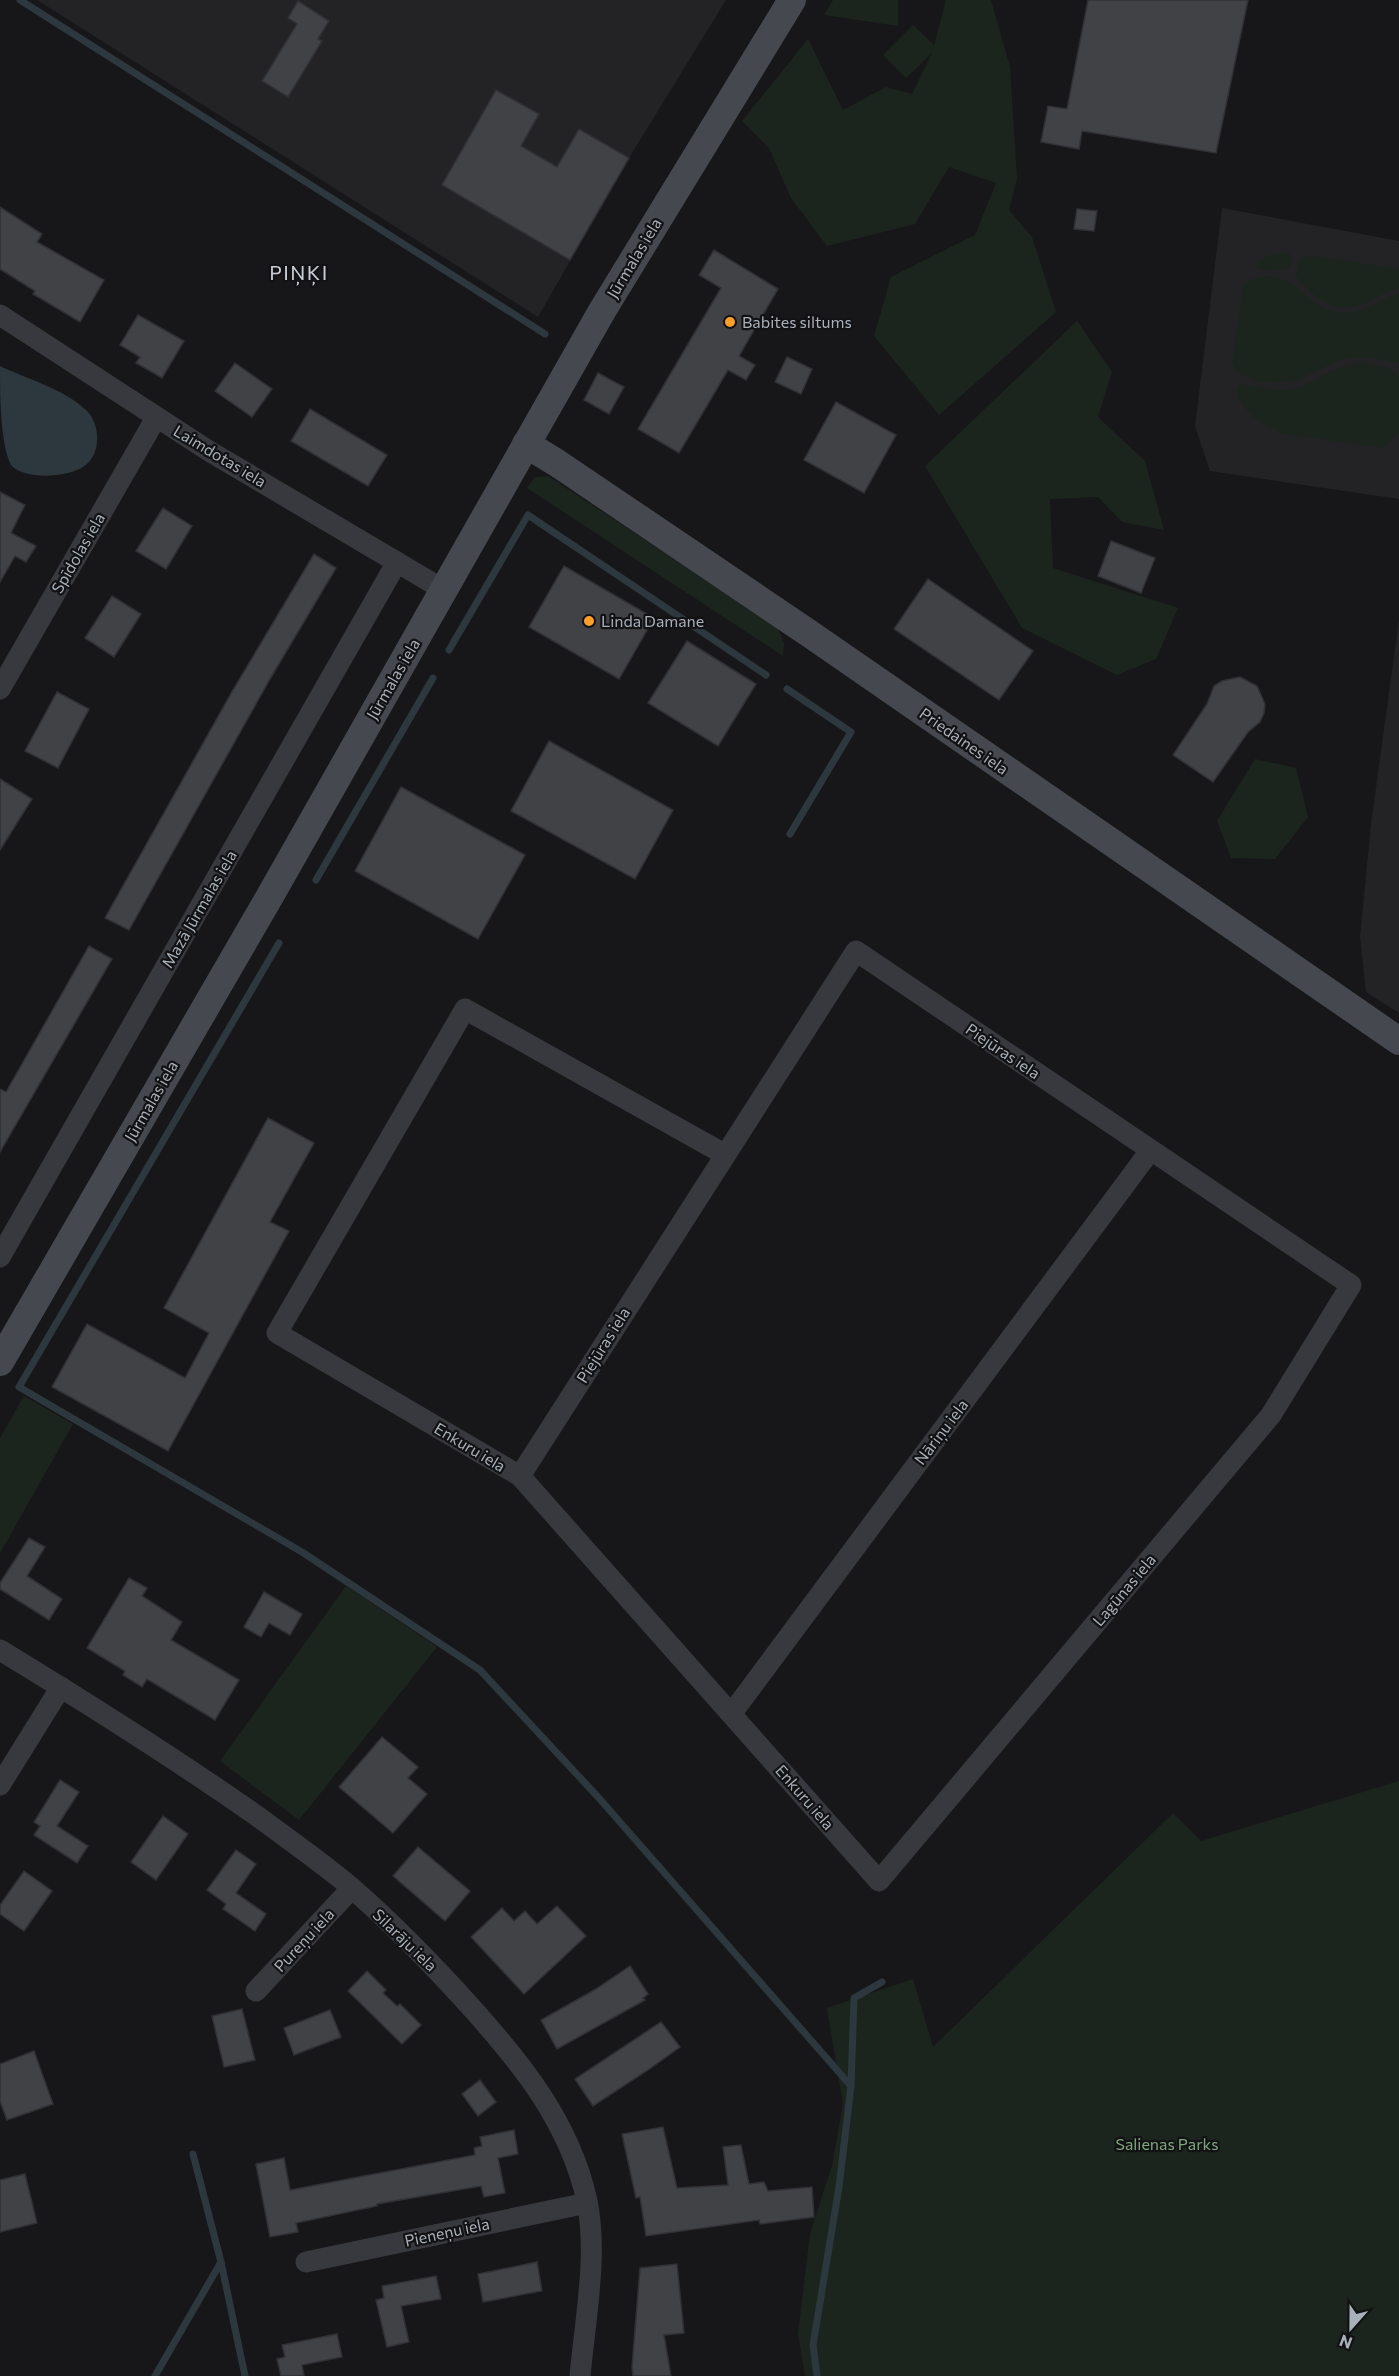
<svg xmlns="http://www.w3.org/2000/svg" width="1399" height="2376" font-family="Commissioner,sans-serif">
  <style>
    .built { fill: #232326 }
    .green { fill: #1c251d }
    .water { fill: #2c383e }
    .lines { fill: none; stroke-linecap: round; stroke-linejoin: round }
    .stream { stroke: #2c383e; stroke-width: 7 }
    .building { fill: #414246; stroke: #313135; stroke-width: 1.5 }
    .street { stroke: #38393e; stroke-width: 21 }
    .secondary { stroke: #45494f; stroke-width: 28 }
    .poi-dot { fill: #fe9f2a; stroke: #121214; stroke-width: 2 }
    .labels { text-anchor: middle; stroke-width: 4.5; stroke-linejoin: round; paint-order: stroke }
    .street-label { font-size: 16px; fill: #a8b0ba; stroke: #121214 }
    .poi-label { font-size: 16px; fill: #a8b0ba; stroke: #121214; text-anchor: start }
    .park-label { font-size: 16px; fill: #80a67e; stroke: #121214 }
    .quarter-label { font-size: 20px; letter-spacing: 1.5px; fill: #c9ced6; stroke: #121214 }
  </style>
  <rect width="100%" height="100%" fill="#171719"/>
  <!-- built -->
  <g class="built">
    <polygon points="37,0 726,0 629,158 538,317"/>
    <polygon points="1222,208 1399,241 1399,499 1210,471 1195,426"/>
    <polygon points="1399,620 1399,1013 1366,992 1360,937 1371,824"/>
  </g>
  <!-- green -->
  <g class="green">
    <polygon points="833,0 898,0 898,26 824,15"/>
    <polygon points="946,0 991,0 1010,67 1017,178 1009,210 1032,237 1056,312 939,415 874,336 891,277 975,235 996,183 949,167 915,224 827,246 791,198 769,148 742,121 808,39 843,110 886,87 912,94 932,53 906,78 883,55 913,25 934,45"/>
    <path d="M 1289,253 L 1292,262 L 1288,270 L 1263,271 L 1256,268 C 1261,255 1276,254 1289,253 Z"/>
    <path d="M 1308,255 L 1399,269 L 1399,288 C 1385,291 1373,300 1360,305 C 1336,315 1310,295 1296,276 L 1299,260 Z"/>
    <path d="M 1268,276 C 1302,278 1311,313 1346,313 C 1367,313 1380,297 1399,294 L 1399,363 L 1370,357 L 1341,359 L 1297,380 L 1274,383 L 1261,382 L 1239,374 L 1232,363 L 1243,288 L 1249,280 Z"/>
    <polygon points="1077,321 1112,372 1098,417 1145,461 1164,530 1122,522 1098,497 1050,499 1053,568 1178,608 1156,659 1117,675 1022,628 925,466"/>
    <path d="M 1362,363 L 1388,368 L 1399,376 L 1399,433 L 1383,448 L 1285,434 C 1263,426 1242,413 1236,390 L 1240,384 C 1258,385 1273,393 1292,389 C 1319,382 1331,365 1362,363 Z"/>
    <polygon points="548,476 777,627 784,643 783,656 527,488 535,477"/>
    <polygon points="1255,759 1296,768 1308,817 1275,859 1231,858 1217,821"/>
    <polygon points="24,1396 73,1424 0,1553 0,1438"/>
    <polygon points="346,1586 437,1647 299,1820 220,1761"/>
    <polygon points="1399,1781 1399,2376 805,2376 798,2334 810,2234 832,2166 843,2104 827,2008 913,1979 933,2047 1173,1813 1201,1841"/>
  </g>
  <!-- water -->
  <path class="water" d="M 0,366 C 27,379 64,389 86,410 C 99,422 102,449 88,463 C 74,478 24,481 11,465 C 0,443 0,393 0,366 Z"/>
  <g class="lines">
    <!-- stream -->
    <g class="stream">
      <polyline points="20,0 545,334"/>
      <polyline points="449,650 528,515 766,675"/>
      <polyline points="787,689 851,732 790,834"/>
      <polyline points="316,880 433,678"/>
      <polyline points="279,943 19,1387 302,1552 480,1670 598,1797 851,2086"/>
      <polyline points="193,2154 221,2262 245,2376"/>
      <polyline points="155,2376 221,2262"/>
      <polyline points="817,2376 813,2345 839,2187 851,2086 854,1998 882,1982"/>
    </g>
  </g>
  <!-- building -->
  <g class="building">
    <polygon points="1088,0 1248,0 1216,153 1082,131 1079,149 1041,142 1048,106 1067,109"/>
    <polygon points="298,1 329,21 318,39 322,41 288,97 262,81 297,24 288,18"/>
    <polygon points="496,90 539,114 521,146 557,167 579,129 629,158 570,260 442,185"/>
    <polygon points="0,207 42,234 37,242 104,280 80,322 33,294 35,291 0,269"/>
    <polygon points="1077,209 1097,211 1094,231 1074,229"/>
    <polygon points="714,250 778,289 739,356 755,365 746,380 728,370 679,453 638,429 721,288 699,275"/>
    <polygon points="138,315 184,341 162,378 136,363 140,357 120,345"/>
    <polygon points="787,357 812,369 801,394 775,382"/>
    <polygon points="235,363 272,389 252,417 215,391"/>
    <polygon points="598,373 624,387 609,414 584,400"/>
    <polygon points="836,402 896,435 864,493 804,460"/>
    <polygon points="310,409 387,455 368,486 291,441"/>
    <polygon points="0,492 25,505 11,533 36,546 26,562 15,556 0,582"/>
    <polygon points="163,508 192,526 166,569 136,551"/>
    <polygon points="1111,541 1155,558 1141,593 1098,576"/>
    <polygon points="314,554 336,568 270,679 129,930 105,918 233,690"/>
    <polygon points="564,566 654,618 619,679 529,627"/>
    <polygon points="928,579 1033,651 999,700 894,629"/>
    <polygon points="112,596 141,614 114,657 85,638"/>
    <polygon points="687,641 756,684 718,746 648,703"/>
    <polygon points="1240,677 1257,686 1265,704 1264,713 1260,722 1248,732 1213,782 1173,755 1207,704 1214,686 1222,681"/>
    <polygon points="57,692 89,709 58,768 25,751"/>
    <polygon points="549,741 673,810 635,879 511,811"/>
    <polygon points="0,779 32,799 0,850"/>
    <polygon points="401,787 525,855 478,939 355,871"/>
    <polygon points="89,946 112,959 0,1152 0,1089 6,1092"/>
    <polygon points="268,1118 314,1143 270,1222 289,1231 168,1451 52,1387 87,1324 185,1378 209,1333 164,1308"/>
    <polygon points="29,1538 45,1547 27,1576 62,1599 49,1620 0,1589 0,1583"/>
    <polygon points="129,1578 147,1588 142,1596 182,1622 171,1640 239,1680 215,1720 147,1679 142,1687 123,1675 125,1671 87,1648"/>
    <polygon points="264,1592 302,1614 290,1635 269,1623 261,1637 244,1627"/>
    <polygon points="382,1737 418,1767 408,1778 427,1794 393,1833 339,1787"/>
    <polygon points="60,1780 79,1792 57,1826 88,1846 77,1863 34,1835 40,1826 34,1822"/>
    <polygon points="163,1816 188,1834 156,1880 131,1862"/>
    <polygon points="418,1847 470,1891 445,1921 393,1876"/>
    <polygon points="236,1850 256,1864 236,1893 266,1914 255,1931 223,1909 226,1904 207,1890"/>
    <polygon points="24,1871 52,1891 24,1931 0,1914 0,1905"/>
    <polygon points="557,1906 586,1936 524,1994 471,1937 502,1908 514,1921 525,1911 537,1924"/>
    <polygon points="630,1966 648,1994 643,1998 645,2000 557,2049 541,2020 596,1989"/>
    <polygon points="367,1971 386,1990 383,1993 397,2006 400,2004 421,2025 402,2044 348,1991"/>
    <polygon points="242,2009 255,2060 224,2067 212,2016"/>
    <polygon points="330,2010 341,2037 294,2055 284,2028"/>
    <polygon points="661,2022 680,2047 648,2070 593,2106 575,2079"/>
    <polygon points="34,2051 53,2104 7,2120 0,2101 0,2064"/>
    <polygon points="480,2080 496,2102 478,2116 462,2094"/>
    <polygon points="663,2127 677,2188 728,2185 723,2147 741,2145 749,2184 764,2182 768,2191 812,2187 814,2217 760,2224 759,2220 646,2236 640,2197 636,2198 622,2134"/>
    <polygon points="514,2130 518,2154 498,2158 505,2193 484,2197 481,2186 377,2204 377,2206 296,2223 298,2232 270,2237 256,2164 284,2158 290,2190 475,2155 474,2148 482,2146 480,2137"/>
    <polygon points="25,2174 37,2223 0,2232 0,2180"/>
    <polygon points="537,2262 542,2291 483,2302 478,2274"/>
    <polygon points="677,2264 684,2333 664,2335 671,2376 633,2376 632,2367 640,2268"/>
    <polygon points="436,2276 441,2299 401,2306 409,2342 387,2347 376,2300 384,2298 382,2286"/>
    <polygon points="337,2334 342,2357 302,2365 304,2376 281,2376 277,2359 285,2357 282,2345"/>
  </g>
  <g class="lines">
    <!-- street -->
    <g class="street">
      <polyline points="0,315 209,451 444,590"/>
      <polyline points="0,689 156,418"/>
      <polyline points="0,1257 397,562"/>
      <polyline points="520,1476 856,951 1351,1285 1271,1415 879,1881 520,1476 277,1333 465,1009 724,1154"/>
      <path d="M 0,1650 C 87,1703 173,1757 257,1816 C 289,1840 323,1863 353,1889 C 394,1925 433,1965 470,2006 C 522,2064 570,2123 587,2201 C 598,2255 585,2321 580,2376"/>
      <polyline points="732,1713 1150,1151"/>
      <polyline points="0,1785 61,1687"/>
      <polyline points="256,1991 352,1888"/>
      <polyline points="306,2262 587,2203"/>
    </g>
    <!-- secondary -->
    <g class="secondary">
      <polyline points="526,444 557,463 810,634 1399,1041"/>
      <polyline points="0,1362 270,896 602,311 792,0"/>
    </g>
  </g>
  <!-- markers -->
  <g class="poi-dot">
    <circle cx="730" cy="322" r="6"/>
    <circle cx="589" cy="621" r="6"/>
  </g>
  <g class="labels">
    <!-- street labels -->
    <g class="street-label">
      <text transform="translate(634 258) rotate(-59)" y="6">Jūrmalas iela</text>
      <text transform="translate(220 456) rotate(31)" y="6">Laimdotas iela</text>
      <text transform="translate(78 553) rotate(-60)" y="6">Spīdolas iela</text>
      <text transform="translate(393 679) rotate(-60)" y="6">Jūrmalas iela</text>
      <text transform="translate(964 741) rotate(35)" y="6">Priedaines iela</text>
      <text transform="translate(199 909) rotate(-60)" y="6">Mazā Jūrmalas iela</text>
      <text transform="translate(1003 1051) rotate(34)" y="6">Piejūras iela</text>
      <text transform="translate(151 1101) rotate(-60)" y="6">Jūrmalas iela</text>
      <text transform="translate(603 1345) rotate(-58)" y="6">Piejūras iela</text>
      <text transform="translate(941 1432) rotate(-53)" y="6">Nāriņu iela</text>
      <text transform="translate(470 1447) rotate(31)" y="6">Enkuru iela</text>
      <text transform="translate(1124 1590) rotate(-50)" y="6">Lagūnas iela</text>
      <text transform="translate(805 1797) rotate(49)" y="6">Enkuru iela</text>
      <text transform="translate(304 1940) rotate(-47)" y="6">Pureņu iela</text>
      <text transform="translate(405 1940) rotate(44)" y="6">Silarāju iela</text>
      <text transform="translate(447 2232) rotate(-12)" y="6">Pieneņu iela</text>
    </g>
    <!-- poi labels -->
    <g class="poi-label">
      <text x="742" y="328">Babites siltums</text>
      <text x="601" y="627">Linda Damane</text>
    </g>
    <!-- park labels -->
    <g class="park-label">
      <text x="1167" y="2150">Salienas Parks</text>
    </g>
    <!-- quarter labels -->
    <g class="quarter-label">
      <text x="299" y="280">PIŅĶI</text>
    </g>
  </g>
  <!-- north arrow -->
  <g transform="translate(1351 2328) rotate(201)" stroke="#121214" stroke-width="4.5" paint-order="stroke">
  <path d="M0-4.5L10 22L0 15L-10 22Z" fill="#a8b0ba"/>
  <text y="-9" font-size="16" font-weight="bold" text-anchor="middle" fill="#a8b0ba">N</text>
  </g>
</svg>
